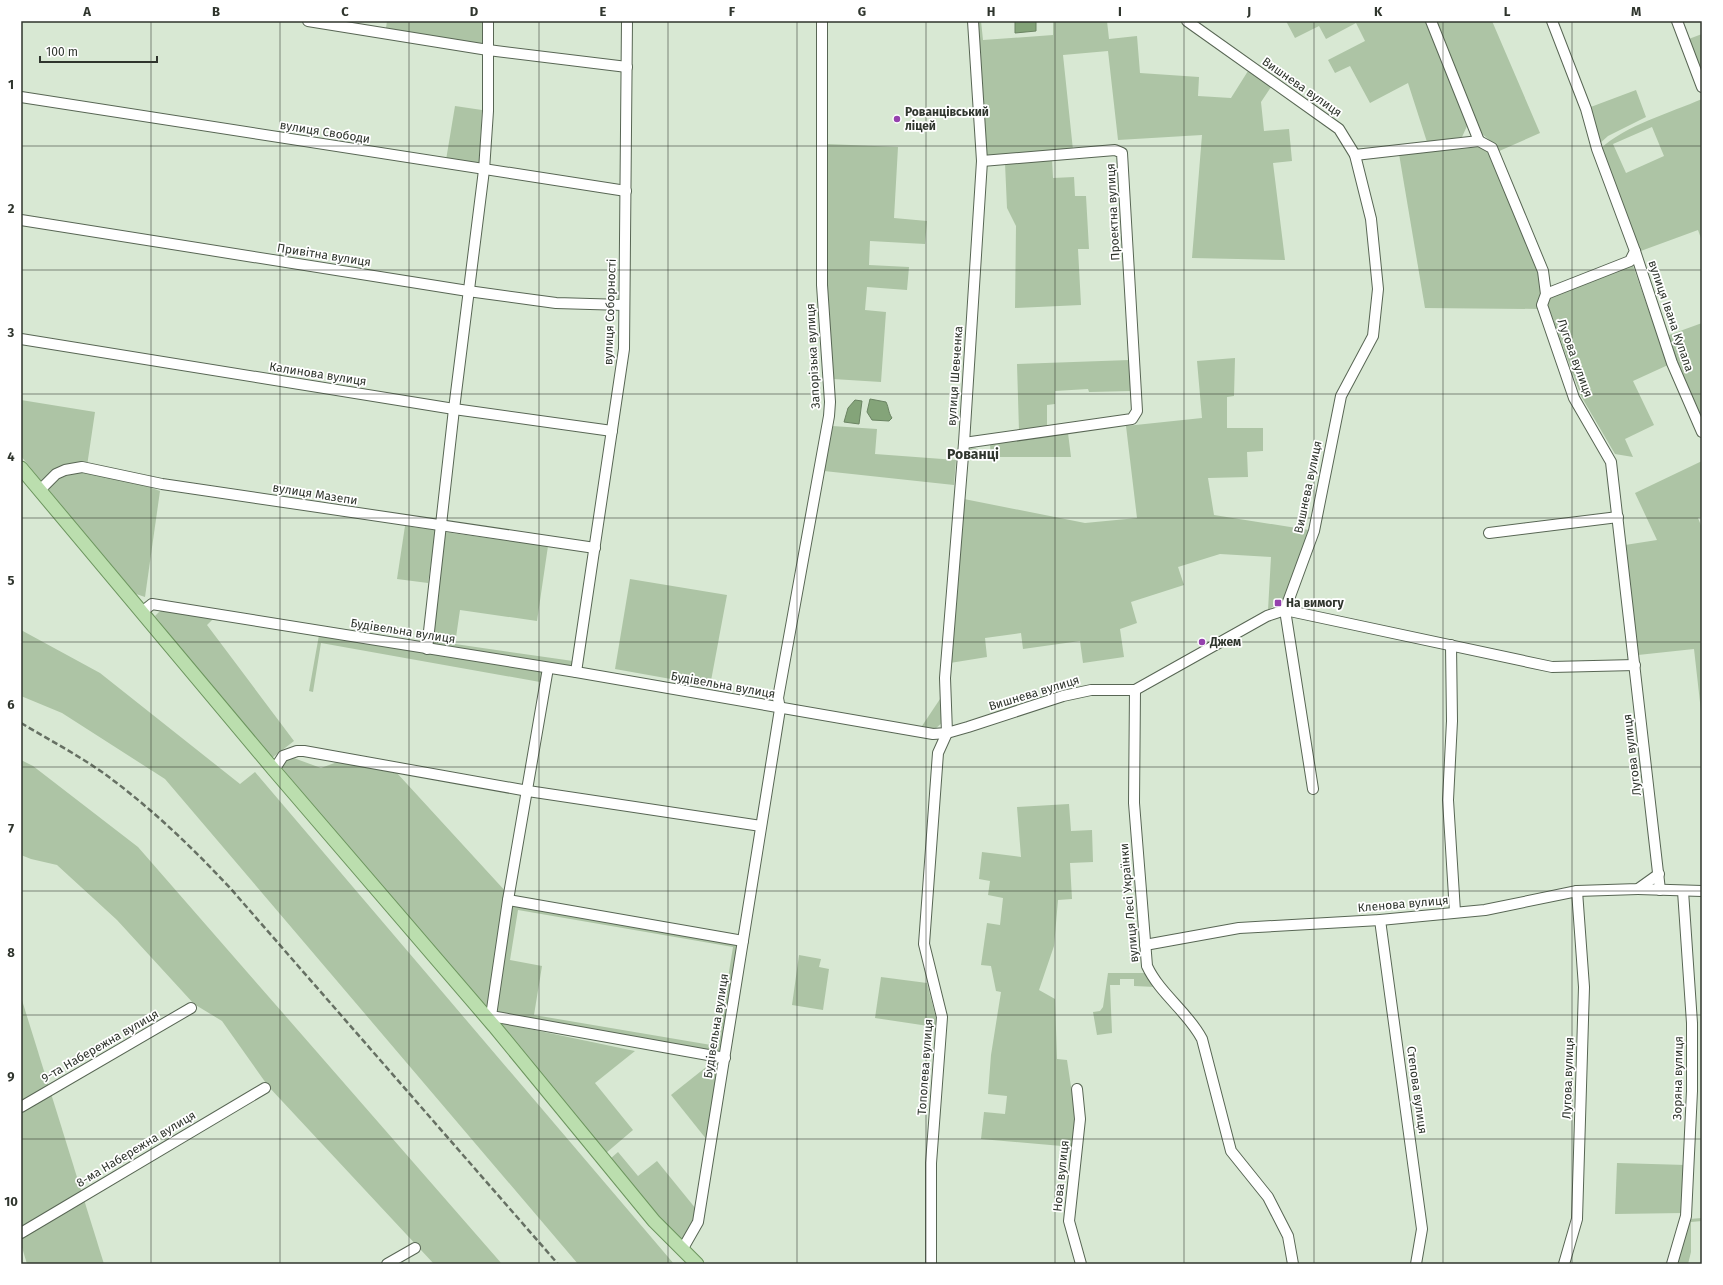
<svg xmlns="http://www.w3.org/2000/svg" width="1723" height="1285" font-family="'Fira Sans',sans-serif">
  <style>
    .green { fill: #adc4a5; fill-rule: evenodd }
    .water { fill: #84a479; stroke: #6a8362 }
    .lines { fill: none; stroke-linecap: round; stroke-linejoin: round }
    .minor-casing { stroke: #586654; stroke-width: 12 }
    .major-casing { stroke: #6c955e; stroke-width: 15 }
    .minor { stroke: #fff; stroke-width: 10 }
    .major { stroke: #bbdeae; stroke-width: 13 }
    .rail { stroke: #667063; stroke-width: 2.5; stroke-dasharray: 6 3; stroke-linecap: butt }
    .grid { fill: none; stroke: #2f352d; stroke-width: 1; stroke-opacity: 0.55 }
    .poi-dot { fill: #9541ae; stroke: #fff; stroke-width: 1.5 }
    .labels { text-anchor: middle; stroke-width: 3.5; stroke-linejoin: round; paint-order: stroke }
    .street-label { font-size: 12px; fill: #2f352d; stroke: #fff }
    .poi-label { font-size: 12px; font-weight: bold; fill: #2f352d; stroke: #fff; text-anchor: start }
    .quarter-label { font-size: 14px; font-weight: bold; fill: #2f352d; stroke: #fff }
    .neatline { fill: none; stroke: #2f352d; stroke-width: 1.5 }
    .grid-label { font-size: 13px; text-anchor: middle; font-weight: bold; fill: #2f352d }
  </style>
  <rect width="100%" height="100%" fill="#d8e8d3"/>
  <!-- green -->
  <g class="green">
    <polygon points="387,21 483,21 483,44 386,28"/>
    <polygon points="977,21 981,21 983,40 1053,35 1053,21 1107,21 1109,39 1137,36 1140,73 1199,77 1198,96 1231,98 1248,71 1271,87 1261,102 1264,131 1289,129 1292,161 1273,163 1285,260 1192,258 1202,135 1118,140 1108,51 1063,55 1073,150 985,156"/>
    <polygon points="1286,21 1427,21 1467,126 1462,137 1427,142 1408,83 1370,103 1350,66 1335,73 1328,60 1365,41 1356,23 1326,39 1319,26 1295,38"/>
    <polygon points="1435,21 1492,21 1540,133 1497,152 1495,145 1480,132"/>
    <polygon points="1702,34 1702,81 1686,40"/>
    <polygon points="1636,90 1646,117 1608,136 1599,144 1588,108"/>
    <path d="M 1702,99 L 1702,241 L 1698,230 L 1638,252 L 1600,149 C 1626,125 1670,113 1702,99 ZM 1652,127 L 1664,156 L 1626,173 L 1613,144 Z"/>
    <polygon points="455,106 482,110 479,164 446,160"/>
    <polygon points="827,144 898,147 894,218 927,221 925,244 870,241 869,265 909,267 907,290 867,287 865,310 886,312 881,382 833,379 827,284"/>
    <polygon points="1480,147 1489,150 1539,272 1542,292 1540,309 1425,308 1399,154"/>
    <polygon points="1052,159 1053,178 1074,177 1075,196 1086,196 1089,249 1078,249 1081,305 1015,308 1016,226 1007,208 1005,163"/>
    <polygon points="1632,263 1668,365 1633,381 1654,425 1625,439 1633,457 1615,454 1581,396 1547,303 1549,296"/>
    <polygon points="1702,323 1702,422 1676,362 1669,335"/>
    <polygon points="1235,358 1234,396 1227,397 1227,428 1263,428 1263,451 1247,452 1248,477 1208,478 1214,515 1309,530 1283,601 1281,598 1273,603 1274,606 1268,610 1271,557 1220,554 1178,567 1184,585 1131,602 1137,623 1120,629 1124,657 1083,663 1080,641 1023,649 1021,633 985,638 987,657 950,663 964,499 1085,523 1137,518 1126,426 1202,418 1197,361"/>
    <polygon points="1130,360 1131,391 1089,392 1088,389 1055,391 1055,404 1047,405 1047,427 1019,431 1017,364"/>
    <polygon points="21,400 95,412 87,466 54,471 41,481 21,456"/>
    <polygon points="832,426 877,429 875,454 956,460 954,485 824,471"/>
    <polygon points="1068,433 1071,457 991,457 990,444"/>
    <circle cx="973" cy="453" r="5.5"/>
    <polygon points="1702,461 1702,517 1698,518 1702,528 1702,720 1694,649 1638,655 1625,545 1657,540 1635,493"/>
    <polygon points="83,471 138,483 160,491 145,597 136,594 48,489 59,478"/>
    <polygon points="405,526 436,530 428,583 397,579"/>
    <polygon points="444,532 548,546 537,621 460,610 455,644 573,661 572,667 431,646"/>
    <polygon points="630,579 727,595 710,686 615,669"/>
    <polygon points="163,610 214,618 207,625 294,741 272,758 165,633 167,631 155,616 159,612"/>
    <polygon points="21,630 100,673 240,784 255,772 674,1264 578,1264 165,779 62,713 21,696"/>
    <polygon points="319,635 542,672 540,682 321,643 313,692 309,691"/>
    <polygon points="940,699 944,714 943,722 935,729 922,726"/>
    <polygon points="291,757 321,768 340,761 396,772 507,893 489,1015 282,768 283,761"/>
    <polygon points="21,760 33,766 138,847 502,1264 434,1264 268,1086 222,1021 194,1004 117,920 57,865 31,859 21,855"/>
    <polygon points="1069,804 1071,831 1092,830 1093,862 1070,863 1072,899 1058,900 1054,946 1039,990 1055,999 1057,1059 1067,1060 1076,1120 1073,1147 981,1139 984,1112 1005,1114 1007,1096 988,1094 991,1055 1001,992 996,991 991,966 981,965 987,923 1000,925 1003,898 988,895 990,881 979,879 982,852 1021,857 1017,807"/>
    <path d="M 510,903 L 740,943 L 722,1054 L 494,1013 ZM 518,910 L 733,947 L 717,1046 L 534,1015 L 542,966 L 510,960 Z"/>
    <polygon points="799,955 821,959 819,967 829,969 823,1010 792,1005"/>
    <polygon points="1108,973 1146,973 1156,987 1134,986 1134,979 1120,979 1120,985 1110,985 1112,1033 1097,1035 1093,1012 1100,1011 1103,1007"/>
    <polygon points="881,977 927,983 936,1018 935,1027 875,1018"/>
    <polygon points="21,997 104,1264 27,1264 21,1244"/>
    <polygon points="501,1023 635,1051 595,1083 633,1130 606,1153 497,1026"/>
    <polygon points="710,1064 719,1065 707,1140 671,1095"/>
    <polygon points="618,1152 638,1176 657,1161 696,1209 694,1221 682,1243 610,1159"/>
    <polygon points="1617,1163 1686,1165 1683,1213 1615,1214"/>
    <polygon points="1702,1218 1702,1221 1691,1222 1691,1252 1688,1264 1676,1264 1689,1219"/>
  </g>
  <!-- water -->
  <g class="water">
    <polygon points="1015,21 1036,21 1036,31 1015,33"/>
    <path d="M 870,399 L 886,402 C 889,408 888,412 892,418 L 889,421 L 872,420 L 867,412 Z"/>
    <polygon points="855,400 862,401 859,424 844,422 848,408"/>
  </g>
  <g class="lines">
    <!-- minor casing -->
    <g class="minor-casing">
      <g id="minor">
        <polyline points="308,21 488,50 627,67"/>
        <polyline points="1187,21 1339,129 1355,155 1371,219 1378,289 1373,336 1341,396 1314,531 1285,610 1313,789"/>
        <polyline points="1431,21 1479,141"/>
        <polyline points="1677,21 1702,87"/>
        <polyline points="21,97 626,191"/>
        <polyline points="1355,155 1479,141 1492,148 1543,271 1546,294 1542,305 1574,398 1611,462 1660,890"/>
        <polyline points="21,220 468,291 556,303 624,305"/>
        <polyline points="1635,251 1672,363 1702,432"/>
        <polyline points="1546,294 1630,261 1635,251 1597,149 1586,109 1552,21"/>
        <polyline points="21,339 454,409 612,431"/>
        <polyline points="964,443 1132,419 1137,411 1122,153 1115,150 982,161"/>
        <polyline points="40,490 56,474 65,470 82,467 162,484 595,548"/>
        <polyline points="1489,533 1618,517"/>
        <polyline points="142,612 152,604 576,672 933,734 947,733 968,727 1063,696 1091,690 1135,690 1267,616 1285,610 1552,667 1635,665"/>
        <polyline points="1451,645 1452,721 1448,800 1455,912"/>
        <polyline points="427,649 454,409 484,170 488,111 488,21"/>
        <polyline points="576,672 624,349 627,21"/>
        <path d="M 1135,690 L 1134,803 L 1147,966 C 1160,994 1188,1012 1202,1039 L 1231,1151 L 1268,1197 L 1288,1236 L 1293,1264"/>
        <polyline points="274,770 283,756 297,751 304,751 528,791 761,826"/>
        <polyline points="1638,889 1702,891"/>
        <polyline points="508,900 743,941"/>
        <polyline points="1380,920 1422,1229 1416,1264"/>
        <polyline points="1145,945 1239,928 1380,920 1485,910 1577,891 1638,889 1659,874"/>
        <polyline points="491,1016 725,1058"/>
        <polyline points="494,1026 491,1016 508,900 548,668"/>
        <polyline points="1077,1089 1080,1119 1069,1221 1081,1264"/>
        <polyline points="21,1107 191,1008"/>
        <polyline points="21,1233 265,1088"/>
        <polyline points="682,1250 698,1222 780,709 778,698 829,416 830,402 822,285 822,21"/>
        <polyline points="387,1264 415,1248"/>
        <polyline points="931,1264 931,1163 942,1017 924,944 938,753 947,733 945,678 964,443 982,161 973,21"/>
        <polyline points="1564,1264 1577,1219 1584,987 1577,891"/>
        <polyline points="1672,1264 1686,1216 1692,1091 1692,1023 1683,891"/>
      </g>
    </g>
    <!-- major casing -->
    <g class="major-casing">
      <polyline id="major" points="21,468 274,770 494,1026 654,1221 697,1264"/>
    </g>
    <!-- minor -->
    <use href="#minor" class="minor"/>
    <!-- major -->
    <use href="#major" class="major"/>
    <!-- rail -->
    <path class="rail" d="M 21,723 C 48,739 76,754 102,772 C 149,806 191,846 231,889 L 558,1264"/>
  </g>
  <!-- grid -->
  <path class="grid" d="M 151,21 L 151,1264M 280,21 L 280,1264M 409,21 L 409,1264M 539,21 L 539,1264M 668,21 L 668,1264M 797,21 L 797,1264M 926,21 L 926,1264M 1055,21 L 1055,1264M 1184,21 L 1184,1264M 1314,21 L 1314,1264M 1443,21 L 1443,1264M 1572,21 L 1572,1264M 21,146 L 1702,146M 21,270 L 1702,270M 21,394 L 1702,394M 21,518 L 1702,518M 21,642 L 1702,642M 21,767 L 1702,767M 21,891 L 1702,891M 21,1015 L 1702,1015M 21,1139 L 1702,1139"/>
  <!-- markers -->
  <g class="poi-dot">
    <circle cx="897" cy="119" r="4"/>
    <rect x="1274" y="599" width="8" height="8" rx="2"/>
    <circle cx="1202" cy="642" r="4"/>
  </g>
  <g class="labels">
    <!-- street labels -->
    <g class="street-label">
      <text transform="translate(1302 87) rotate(35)" y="4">Вишнева вулиця</text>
      <text transform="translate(325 132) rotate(9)" y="4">вулиця Свободи</text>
      <text transform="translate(1113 212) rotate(-93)" y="4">Проектна вулиця</text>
      <text transform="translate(324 255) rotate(9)" y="4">Привітна вулиця</text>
      <text transform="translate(610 312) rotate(-88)" y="4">вулиця Соборності</text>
      <text transform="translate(1671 316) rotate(71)" y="4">вулиця Івана Купала</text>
      <text transform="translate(813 356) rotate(-93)" y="4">Запорізька вулиця</text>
      <text transform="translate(1575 358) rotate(70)" y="4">Лугова вулиця</text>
      <text transform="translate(318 374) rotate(9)" y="4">Калинова вулиця</text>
      <text transform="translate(955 376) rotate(-86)" y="4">вулиця Шевченка</text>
      <text transform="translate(1308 487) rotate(-78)" y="4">Вишнева вулиця</text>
      <text transform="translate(315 494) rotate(9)" y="4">вулиця Мазепи</text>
      <text transform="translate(403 631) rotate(9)" y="4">Будівельна вулиця</text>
      <text transform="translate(723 685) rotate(10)" y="4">Будівельна вулиця</text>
      <text transform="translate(1034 693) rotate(-17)" y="4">Вишнева вулиця</text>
      <text transform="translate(1632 755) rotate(-97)" y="4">Лугова вулиця</text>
      <text transform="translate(1129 903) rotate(-95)" y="4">вулиця Лесі Українки</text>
      <text transform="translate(1403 904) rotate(-5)" y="4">Кленова вулиця</text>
      <text transform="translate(716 1026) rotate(-81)" y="4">Будівельна вулиця</text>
      <text transform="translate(100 1046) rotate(-30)" y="4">9-та Набережна вулиця</text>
      <text transform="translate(925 1067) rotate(-86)" y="4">Тополева вулиця</text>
      <text transform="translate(1568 1078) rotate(-88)" y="4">Лугова вулиця</text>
      <text transform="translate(1678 1078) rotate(-89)" y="4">Зоряна вулиця</text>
      <text transform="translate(1417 1090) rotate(82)" y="4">Степова вулиця</text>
      <text transform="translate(136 1149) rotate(-31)" y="4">8-ма Набережна вулиця</text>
      <text transform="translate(1061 1176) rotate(-84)" y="4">Нова вулиця</text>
    </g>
    <!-- poi labels -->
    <g class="poi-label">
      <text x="905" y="116">Рованцівський<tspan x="905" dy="14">ліцей</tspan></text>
      <text x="1286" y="607">На вимогу</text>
      <text x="1210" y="646">Джем</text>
    </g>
    <!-- quarter labels -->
    <g class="quarter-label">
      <text x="973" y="459">Рованці</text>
    </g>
  </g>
  <!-- border -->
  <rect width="1723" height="1285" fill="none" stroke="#ffffff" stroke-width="44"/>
  <!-- scale -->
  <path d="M40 56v6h117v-6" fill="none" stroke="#2f352d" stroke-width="2"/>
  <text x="46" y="56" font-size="12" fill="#2f352d" stroke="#ffffff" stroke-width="3" paint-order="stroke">100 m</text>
  <rect x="22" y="22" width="1679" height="1241" class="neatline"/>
  <g class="grid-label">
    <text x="87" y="16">A</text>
    <text x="216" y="16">B</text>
    <text x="345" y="16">C</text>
    <text x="474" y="16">D</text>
    <text x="603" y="16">E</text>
    <text x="732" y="16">F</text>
    <text x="862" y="16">G</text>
    <text x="991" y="16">H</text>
    <text x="1120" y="16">I</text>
    <text x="1249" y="16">J</text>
    <text x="1378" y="16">K</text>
    <text x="1507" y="16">L</text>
    <text x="1636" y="16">M</text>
    <text x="11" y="89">1</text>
    <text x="11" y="213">2</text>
    <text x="11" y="337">3</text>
    <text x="11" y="461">4</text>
    <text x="11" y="585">5</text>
    <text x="11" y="709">6</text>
    <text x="11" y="833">7</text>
    <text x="11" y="957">8</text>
    <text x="11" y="1081">9</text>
    <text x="11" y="1206">10</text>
  </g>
</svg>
